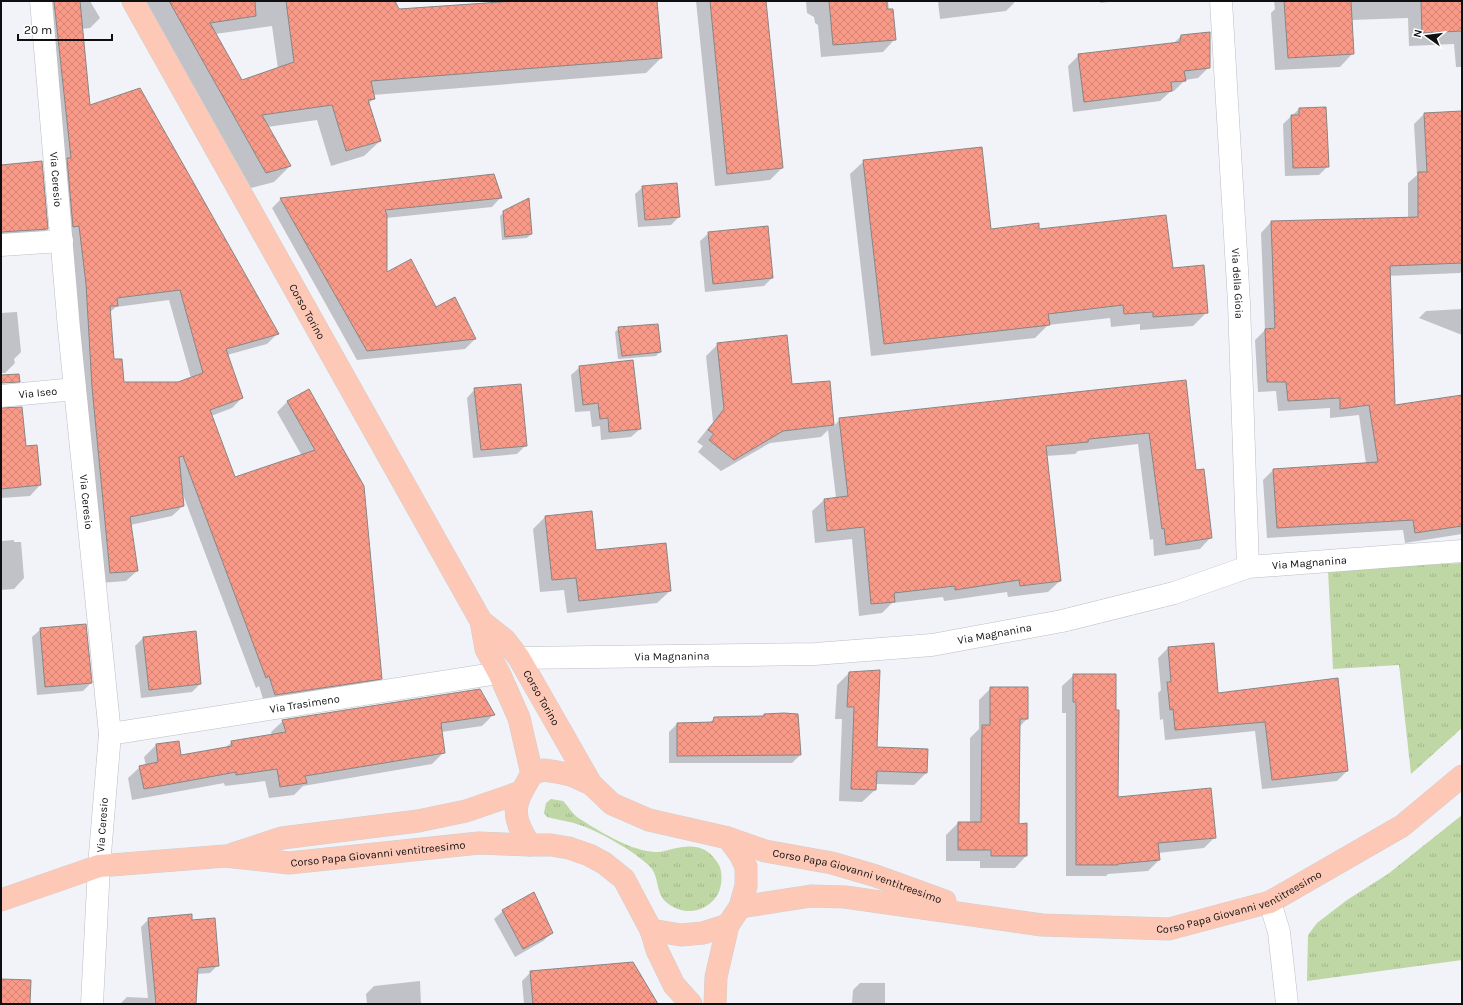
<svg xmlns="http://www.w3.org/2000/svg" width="1463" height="1005" font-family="Karla,sans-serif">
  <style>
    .grass { fill: url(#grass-tufts) }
    .shadow { fill: #0003; fill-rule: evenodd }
    .building { fill: url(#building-cross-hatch); stroke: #8b8584; fill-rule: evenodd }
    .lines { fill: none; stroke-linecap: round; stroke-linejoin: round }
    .minor-casing { stroke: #bdbec3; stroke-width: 23 }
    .major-casing { stroke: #cfcfcf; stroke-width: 23 }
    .minor { stroke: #fff; stroke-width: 22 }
    .major { stroke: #fdc9b6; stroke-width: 22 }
    .labels { text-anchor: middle; stroke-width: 4; stroke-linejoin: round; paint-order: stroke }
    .street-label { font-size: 11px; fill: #0f0f11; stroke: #fff }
  </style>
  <defs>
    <pattern id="grass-tufts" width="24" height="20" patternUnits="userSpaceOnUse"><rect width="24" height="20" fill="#bed7a4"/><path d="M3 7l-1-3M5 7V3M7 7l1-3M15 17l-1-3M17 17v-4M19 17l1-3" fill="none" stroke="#a2b78c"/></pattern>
    <pattern id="building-cross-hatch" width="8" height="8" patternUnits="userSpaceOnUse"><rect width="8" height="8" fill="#f99a88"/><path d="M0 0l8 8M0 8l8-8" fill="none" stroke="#d48474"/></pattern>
  </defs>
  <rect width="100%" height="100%" fill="#f2f3f9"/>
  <!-- grass -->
  <g class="grass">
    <polygon points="1462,563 1462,728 1411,774 1399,665 1333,669 1328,570"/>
    <path d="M 551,799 L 563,801 C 568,806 572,813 577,817 C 592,827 622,845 639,849 C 644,851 652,852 657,852 C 662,852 667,850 672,849 C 693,844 707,845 719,865 C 723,873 722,886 718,894 C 706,914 682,916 666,902 C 656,893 659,879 652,869 C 640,854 598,831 580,825 C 569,821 558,820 547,817 L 544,813 L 546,803 Z"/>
    <polygon points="1462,815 1462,960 1307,981 1308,935 1317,923 1347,900 1388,874"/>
  </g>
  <!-- shadow -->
  <g class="shadow">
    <polygon points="1,1 17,1 1,2"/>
    <path d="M 42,1 L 90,1 L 100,18 L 90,28 L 81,29 L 90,106 L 278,333 L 267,344 L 227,355 L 242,398 L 232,408 L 211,416 L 234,479 L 302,456 L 277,412 L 287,402 L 309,390 L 381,678 L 371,689 L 265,705 L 259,686 L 256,688 L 182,492 L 183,506 L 172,516 L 130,525 L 137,571 L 126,581 L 100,583 ZM 169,300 L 191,378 L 178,383 L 123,383 L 113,360 L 110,312 L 116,307 Z"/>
    <path d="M 145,1 L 394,1 L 399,10 L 526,1 L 656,1 L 661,58 L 646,73 L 373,95 L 374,99 L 368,104 L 380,141 L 364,156 L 331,166 L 317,120 L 267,127 L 290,166 L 274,182 L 251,188 ZM 272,26 L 278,69 L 241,81 L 215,34 Z"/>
    <polygon points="696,1 765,1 782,168 770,180 715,186"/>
    <polygon points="806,1 888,1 889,10 895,39 883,52 821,57 818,25 815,23 814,17 807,13"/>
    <polygon points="938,1 1014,1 1014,3 1006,11 940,19"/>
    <polygon points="1100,1 1118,1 1100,3"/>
    <polygon points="1274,1 1462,1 1462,67 1456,67 1454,44 1409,46 1408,18 1351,20 1353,53 1340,67 1275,70 1271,13 1275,9"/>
    <polygon points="1181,36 1209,67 1198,78 1185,80 1174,91 1170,92 1160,101 1073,112 1068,66 1079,55 1173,44"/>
    <polygon points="1299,109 1328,166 1319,175 1285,176 1283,124"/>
    <polygon points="1462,112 1462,271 1460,273 1386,276 1394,406 1462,397 1462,534 1405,543 1403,530 1267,538 1263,480 1273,470 1366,464 1359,415 1330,418 1330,408 1278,411 1276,391 1258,392 1255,340 1265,330 1261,233 1271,222 1408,219 1408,183 1417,175 1414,124 1424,114"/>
    <polygon points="864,161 991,230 1038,230 1172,269 1207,312 1193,326 1140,330 1140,324 1111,327 1110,318 1048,325 1035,338 871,356 850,174"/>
    <polygon points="1,166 47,229 37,239 1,242"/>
    <polygon points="643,187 679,217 671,225 638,227 635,194"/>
    <polygon points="501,197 492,207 386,218 386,273 436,308 454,299 475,339 465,349 357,360 272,208 281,199"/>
    <polygon points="504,212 531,234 527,238 502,240 500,216"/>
    <polygon points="709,233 772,278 764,286 705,292 700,241"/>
    <polygon points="1462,309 1462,335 1419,318 1426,311"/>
    <polygon points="17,312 21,352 14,359 15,363 5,373 1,373 1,313"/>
    <polygon points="619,328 660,352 656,356 618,359 615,332"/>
    <polygon points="718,344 791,385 829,382 834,426 840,419 1186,381 1195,471 1211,537 1200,549 1154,556 1153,539 1150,540 1138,444 1078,451 1075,454 1046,456 1060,581 1048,592 1008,597 1007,592 944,601 943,597 892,603 882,613 859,616 852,539 815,543 812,511 824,500 836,498 828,430 821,437 770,443 721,471 698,452 703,446 697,442 713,422 706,356"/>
    <polygon points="580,367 640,429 631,437 601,440 600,426 592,427 590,411 575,412 571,375"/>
    <polygon points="475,389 526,445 517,454 473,458 467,398"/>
    <polygon points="1,420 25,447 40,485 30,496 1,498"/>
    <polygon points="545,517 595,551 670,591 657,603 567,613 564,590 540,592 533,529"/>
    <polygon points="14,540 14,542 21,542 24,578 14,589 1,590 1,541"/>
    <polygon points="41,629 91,683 83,691 37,695 32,637"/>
    <polygon points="143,638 200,684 192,692 141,698 135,646"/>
    <polygon points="1168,648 1217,694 1337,680 1347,771 1337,781 1262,789 1255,731 1165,740 1163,719 1160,720 1158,693 1161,690 1158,658"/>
    <polygon points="849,673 876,748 927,750 926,773 914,785 875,784 875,790 862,802 839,801 842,719 835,719 837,685"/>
    <polygon points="1074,675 1117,798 1215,837 1204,848 1158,853 1159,860 1148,871 1108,874 1106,876 1066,876 1066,713 1062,713 1062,686"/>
    <polygon points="991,688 1027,719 1019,727 1018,825 1026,824 1026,856 1015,868 980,868 980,861 946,861 946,835 958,823 970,823 970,738 979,729 979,700"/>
    <polygon points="494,714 482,726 441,732 444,752 432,764 303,786 294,795 269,798 265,781 225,786 224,783 132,800 128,778 140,767 146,766 144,757 156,745 178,742 181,756 225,748 232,742 272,735 271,732 283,721"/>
    <polygon points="764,715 797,715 800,755 792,763 669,763 669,732 677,724 709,724 714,718 762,717"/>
    <polygon points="503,911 552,933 543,941 515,957 494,919"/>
    <polygon points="149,919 191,921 218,965 210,973 197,974 195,1004 120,1004 127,997 148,998 141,927"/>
    <polygon points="531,972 656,1004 524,1004 522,981"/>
    <polygon points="420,981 421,1004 367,1004 366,994 374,986"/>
    <polygon points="860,983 885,983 885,1004 852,1004 853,990"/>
  </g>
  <!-- building -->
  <g class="building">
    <path d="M 54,1 L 80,1 L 90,105 L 140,88 L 279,334 L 226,349 L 243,398 L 210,410 L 235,477 L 315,450 L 287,401 L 309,389 L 364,486 L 382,679 L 275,695 L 269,676 L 266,678 L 183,456 L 179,457 L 184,506 L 130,517 L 138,571 L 110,573 L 92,387 L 86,284 L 79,226 L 73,227 L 67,158 L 71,158 ZM 180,290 L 203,373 L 178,382 L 124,382 L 122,359 L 114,359 L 110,306 L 118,306 L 117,298 Z"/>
    <polygon points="169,1 255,1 256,16 210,23 242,80 294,62 286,1 395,1 399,9 515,1 657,1 662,58 371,81 375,99 368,100 381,141 346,151 332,105 262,115 291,166 266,173"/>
    <polygon points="710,1 766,1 783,168 727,174"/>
    <polygon points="829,1 887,1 887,9 893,9 896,40 833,45"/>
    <polygon points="1284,1 1351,1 1354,54 1288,58"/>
    <polygon points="1421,1 1462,1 1462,31 1422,33"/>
    <polygon points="1210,32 1210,68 1184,71 1186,81 1171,82 1172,91 1084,102 1078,54 1180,42 1181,35"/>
    <polygon points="1326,107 1329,167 1293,168 1291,115 1299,115 1299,108"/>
    <polygon points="1462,111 1462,263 1390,266 1395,405 1462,395 1462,526 1415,533 1413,520 1277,528 1273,469 1378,462 1369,405 1340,409 1340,398 1288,401 1286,382 1267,382 1265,329 1275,328 1271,221 1418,217 1418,172 1427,172 1424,113"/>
    <polygon points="982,147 991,229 1039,223 1039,229 1166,215 1173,268 1204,265 1208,313 1153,317 1153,312 1124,314 1123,305 1048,314 1050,325 884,344 863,160"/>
    <polygon points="42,161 48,229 1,232 1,165"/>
    <polygon points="494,174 502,198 385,210 387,215 387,272 411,259 436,307 455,297 476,339 367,351 280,198"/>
    <polygon points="677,183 680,217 645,220 642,186"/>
    <polygon points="529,198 532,234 505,237 503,211"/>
    <polygon points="768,226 773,278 713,284 708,232"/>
    <polygon points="658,324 661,352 622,356 618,327"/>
    <polygon points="787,335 792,384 830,381 834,425 783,431 734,460 709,440 714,434 708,430 724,409 717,343"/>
    <polygon points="633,360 641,429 609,432 608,418 600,419 598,403 583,405 579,366"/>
    <polygon points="19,374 20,382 1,383 1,375"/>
    <polygon points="1186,380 1196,470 1204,469 1212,538 1166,545 1164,528 1162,529 1149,433 1089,439 1088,442 1046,446 1061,581 1020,586 1019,580 955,590 955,586 894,593 895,602 871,604 864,527 827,531 824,499 848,496 839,418"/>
    <polygon points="521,384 527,446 481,450 474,388"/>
    <polygon points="22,407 26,446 37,445 41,485 1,489 1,408"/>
    <polygon points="592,511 596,550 666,543 671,591 579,601 576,578 552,580 545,516"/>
    <polygon points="86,624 92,683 45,687 40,628"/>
    <polygon points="196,631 201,684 149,690 143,637"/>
    <polygon points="1214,643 1218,693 1338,678 1348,771 1272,780 1265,722 1175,730 1173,709 1170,710 1167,682 1171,682 1168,647"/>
    <polygon points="880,670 877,747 928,749 927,773 877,771 876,790 851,789 854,707 847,707 849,672"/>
    <polygon points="1073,674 1116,674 1116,710 1119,710 1118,797 1211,788 1216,838 1158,843 1160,860 1118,864 1118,865 1076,865 1076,702 1073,702"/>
    <polygon points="990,687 1028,687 1028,719 1020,719 1019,824 1027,823 1027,856 991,856 991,850 958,850 958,822 981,822 982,725 990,725"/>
    <polygon points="480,689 495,715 441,723 445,753 305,776 307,783 280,787 277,769 236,775 236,772 144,789 139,766 158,762 156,744 179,741 181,755 232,746 231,741 286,732 282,720"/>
    <polygon points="784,713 798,714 801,755 677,756 677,723 713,722 714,717 764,716 764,714"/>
    <polygon points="534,892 553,933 523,949 502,910"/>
    <polygon points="192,914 192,920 215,918 219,966 198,968 196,1004 156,1004 148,918"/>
    <polygon points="633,962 658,1004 533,1004 530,971"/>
    <polygon points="1,979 31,980 30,1004 1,1004"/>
  </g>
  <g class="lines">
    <!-- minor casing -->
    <g class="minor-casing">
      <g id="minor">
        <path id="s1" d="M 41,1 L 69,329 L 110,734 L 99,866 L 92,1004"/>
        <path id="s2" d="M 1221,1 L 1239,303 L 1248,567"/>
        <polyline points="1,245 62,241"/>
        <path id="s3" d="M 1,396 L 75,389"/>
        <path id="s4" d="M 519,658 L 815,654 L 932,645 L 1062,621 L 1174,593 L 1248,567 L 1462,551"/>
        <path id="s5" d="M 110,734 L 499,673"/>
        <polyline points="1270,902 1279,932 1287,1004"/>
      </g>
    </g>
    <!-- major casing -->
    <g class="major-casing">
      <g id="major">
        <path id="s6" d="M 133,1 L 481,621 L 486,649 L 499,673 L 519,718 L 532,774"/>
        <path id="s7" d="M 481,621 L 505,640 L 519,658 L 591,784"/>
        <path d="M 543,770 L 557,772 L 571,775 L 591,784 L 612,804 L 649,820 L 728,838 L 740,854 L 746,867 L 746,886 L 740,907 L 728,925 L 703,933 L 681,935 L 651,930 L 624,879 L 604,863 L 589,855 L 569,848 L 551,845 L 530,845 C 509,814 514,804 532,774 Z"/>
        <path id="s8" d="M 728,838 L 765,851 L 832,863 L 876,876 L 945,901"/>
        <polyline points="233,854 282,838 418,821 466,811 521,792"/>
        <path id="s9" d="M 1,900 L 99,866 L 225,856 L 289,863 L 479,843 L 530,845"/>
        <path id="s10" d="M 740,907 L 811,896 L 845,897 L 1042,925 L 1169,929 L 1270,902 L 1402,826 L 1462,776"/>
        <polyline points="651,930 657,950 674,985 691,1004"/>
        <polyline points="715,1004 716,977 728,925"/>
      </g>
    </g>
    <!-- minor -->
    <use href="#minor" class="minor"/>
    <!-- major -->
    <use href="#major" class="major"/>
  </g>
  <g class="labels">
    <!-- street labels -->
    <g class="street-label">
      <text dy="4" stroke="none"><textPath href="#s1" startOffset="179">Via Ceresio</textPath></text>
      <text dy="4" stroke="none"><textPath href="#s2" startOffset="283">Via della Gioia</textPath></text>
      <text dy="4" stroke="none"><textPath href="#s6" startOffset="356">Corso Torino</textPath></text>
      <text dy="4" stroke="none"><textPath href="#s3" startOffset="37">Via Iseo</textPath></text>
      <text dy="4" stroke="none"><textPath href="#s1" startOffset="503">Via Ceresio</textPath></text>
      <text dy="4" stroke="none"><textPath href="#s4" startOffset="801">Via Magnanina</textPath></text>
      <text dy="4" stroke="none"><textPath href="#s4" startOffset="477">Via Magnanina</textPath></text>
      <text dy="4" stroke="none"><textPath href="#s4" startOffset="153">Via Magnanina</textPath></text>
      <text dy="4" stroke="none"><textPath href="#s7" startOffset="99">Corso Torino</textPath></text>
      <text dy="4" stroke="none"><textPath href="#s5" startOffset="197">Via Trasimeno</textPath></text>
      <text transform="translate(102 825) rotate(-86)" y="4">Via Ceresio</text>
      <text dy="4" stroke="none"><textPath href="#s9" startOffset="384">Corso Papa Giovanni ventitreesimo</textPath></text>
      <text dy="4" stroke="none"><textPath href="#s8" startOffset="135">Corso Papa Giovanni ventitreesimo</textPath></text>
      <text dy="4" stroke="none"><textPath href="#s10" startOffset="507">Corso Papa Giovanni ventitreesimo</textPath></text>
    </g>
  </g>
  <!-- border -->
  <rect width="1463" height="1005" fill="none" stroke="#0f0f11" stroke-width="4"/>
  <!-- north arrow -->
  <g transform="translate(1427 36) rotate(284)" stroke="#ffffff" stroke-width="3" paint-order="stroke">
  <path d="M0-3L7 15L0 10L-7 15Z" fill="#0f0f11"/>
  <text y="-6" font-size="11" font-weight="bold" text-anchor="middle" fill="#0f0f11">N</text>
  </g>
  <!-- scale -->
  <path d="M18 34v6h94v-6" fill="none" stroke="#0f0f11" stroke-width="2"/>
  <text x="24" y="34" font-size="12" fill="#0f0f11" stroke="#ffffff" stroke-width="3" paint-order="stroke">20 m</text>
</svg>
